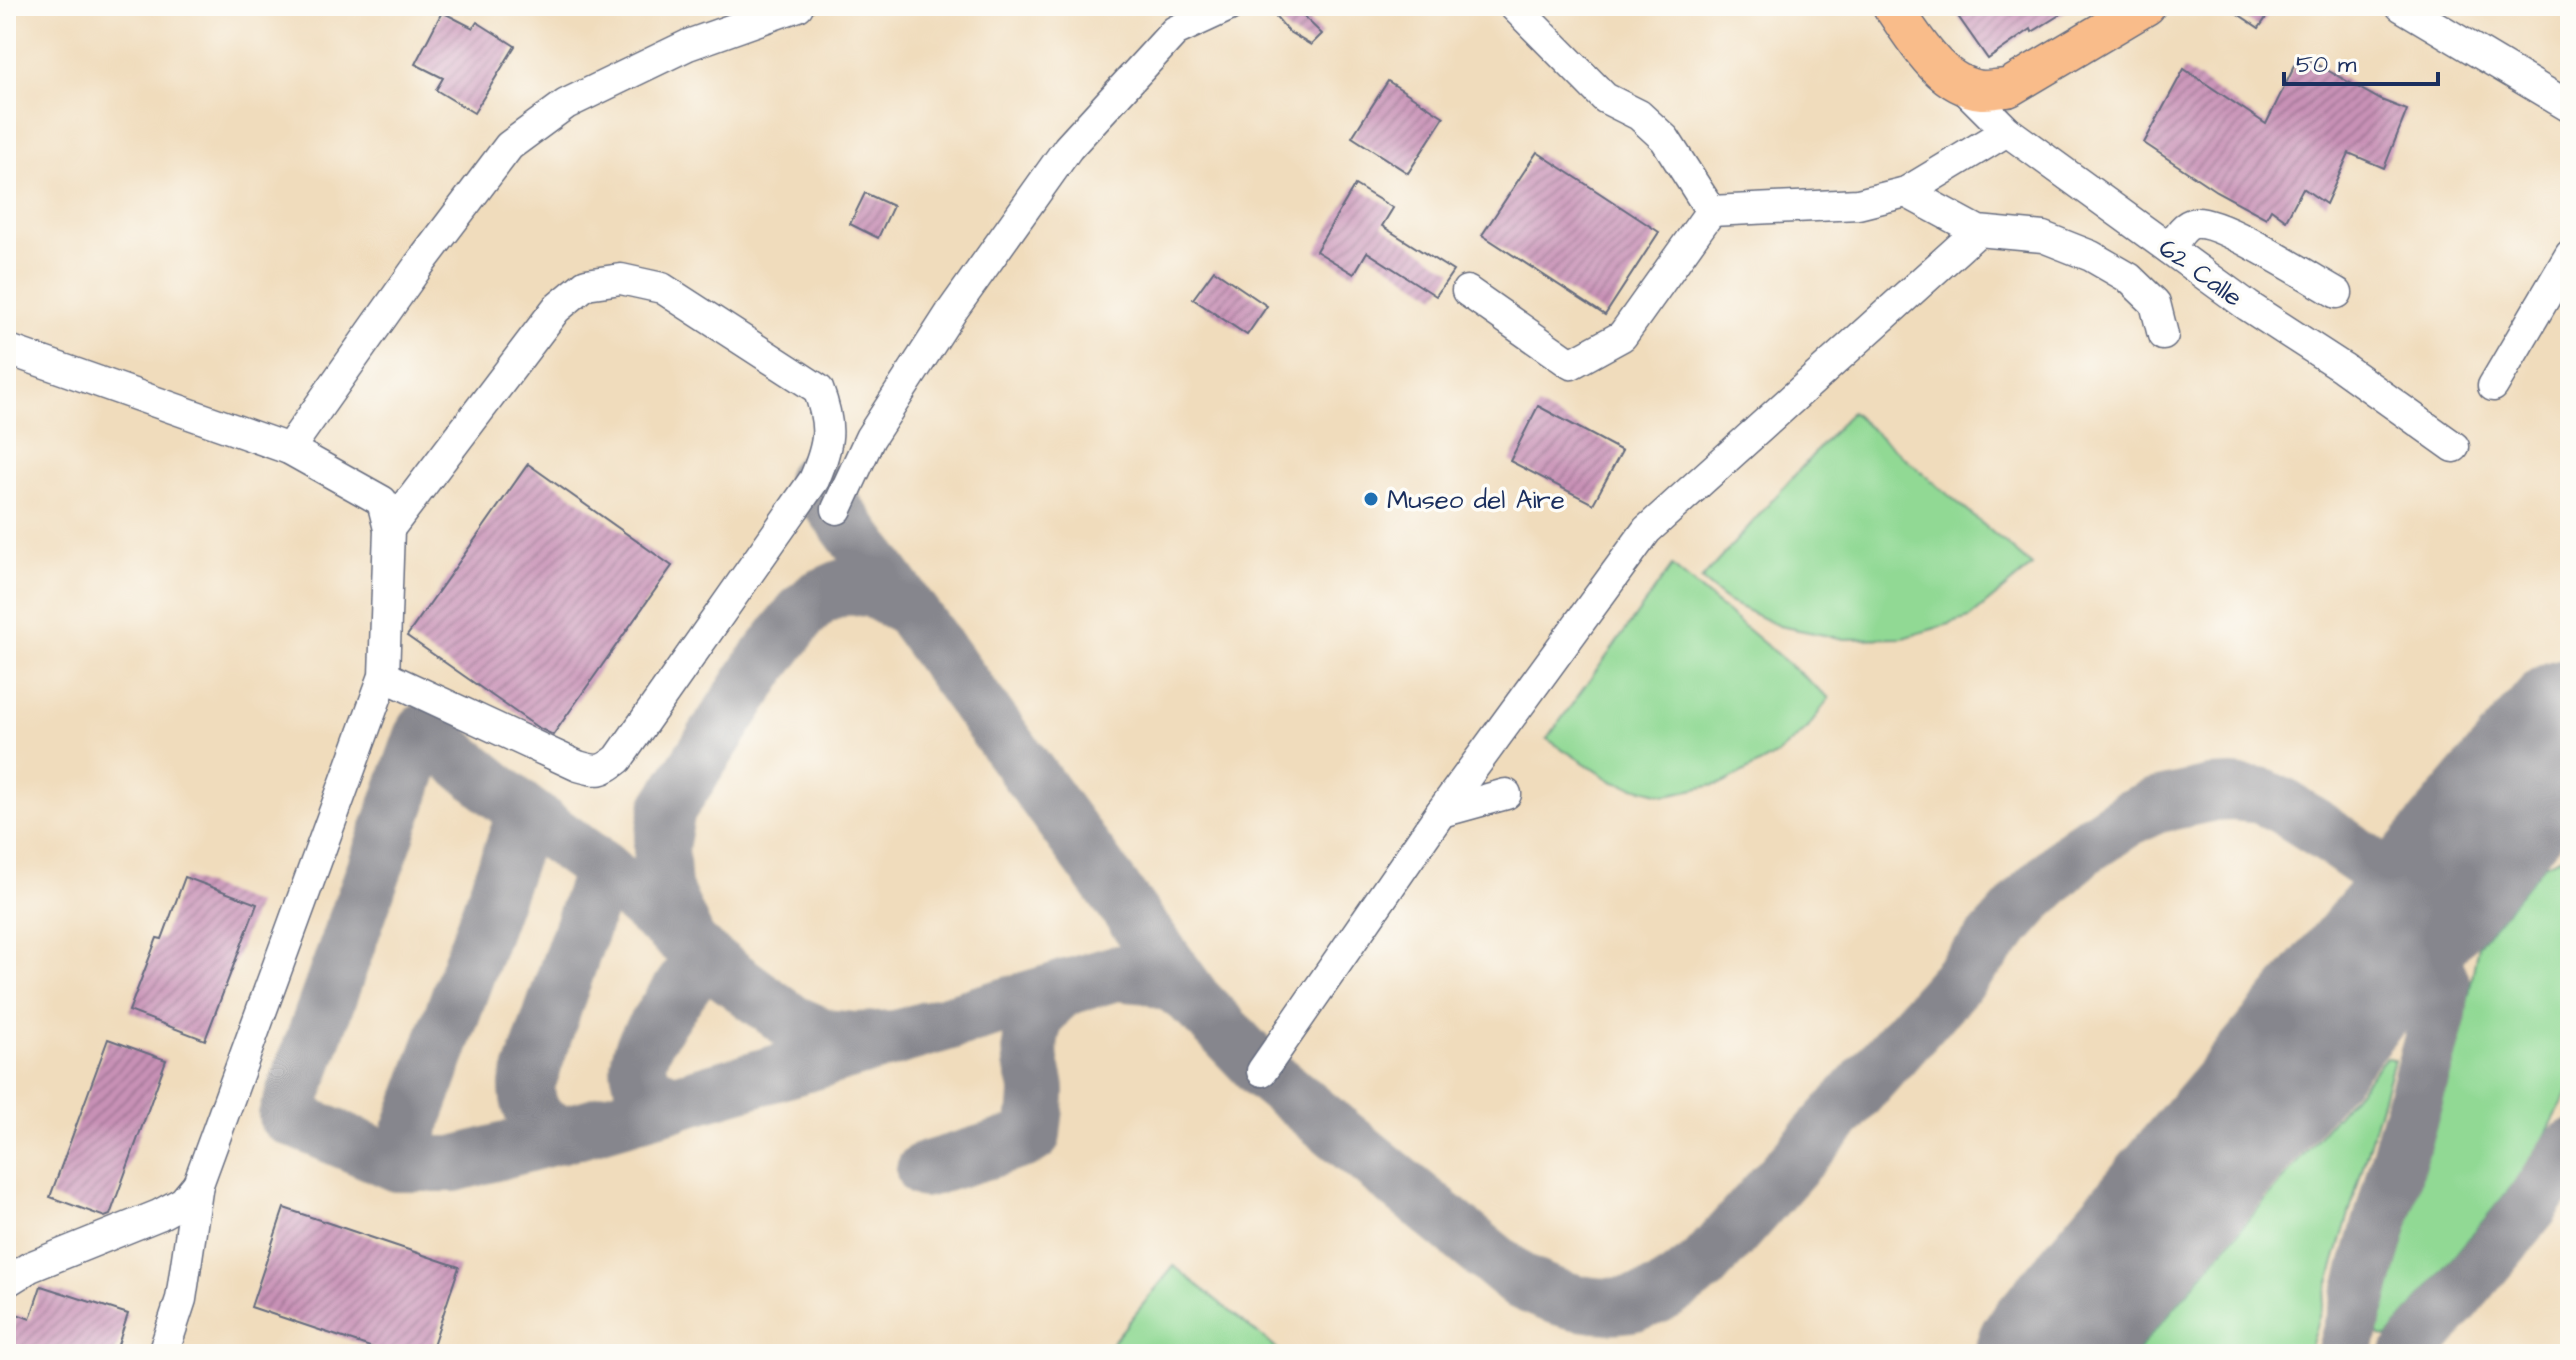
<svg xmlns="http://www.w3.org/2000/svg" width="2576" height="1360" font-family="'Architects Daughter',sans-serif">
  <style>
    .green { fill: #91d994; stroke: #568479; stroke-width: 2 }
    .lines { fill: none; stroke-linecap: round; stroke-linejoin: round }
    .taxiway { stroke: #86868d; stroke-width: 56 }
    .runway { stroke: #86868d; stroke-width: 138 }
    .building { fill: url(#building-hatch) }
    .minor-casing { stroke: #666c7f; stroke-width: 33 }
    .major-casing { stroke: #666c7f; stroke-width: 41 }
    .minor { stroke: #fff; stroke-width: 30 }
    .major { stroke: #f9bc8a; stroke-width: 38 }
    .poi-dot { fill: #1f6fb2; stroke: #fdfcf7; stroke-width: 3 }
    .labels { text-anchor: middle; stroke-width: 7; stroke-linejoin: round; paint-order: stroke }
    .street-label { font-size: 26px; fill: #1b2f5e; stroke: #fdfcf7 }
    .poi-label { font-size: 26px; fill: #1b2f5e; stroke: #fdfcf7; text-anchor: start }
  </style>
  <defs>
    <pattern id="building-hatch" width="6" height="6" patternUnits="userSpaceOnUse" patternTransform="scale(2)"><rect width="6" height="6" fill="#c891b6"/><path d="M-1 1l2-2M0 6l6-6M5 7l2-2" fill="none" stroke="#a27797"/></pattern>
  </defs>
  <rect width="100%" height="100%" fill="#fdfcf7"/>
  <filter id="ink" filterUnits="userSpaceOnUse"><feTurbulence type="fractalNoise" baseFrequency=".0125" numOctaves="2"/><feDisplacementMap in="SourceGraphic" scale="16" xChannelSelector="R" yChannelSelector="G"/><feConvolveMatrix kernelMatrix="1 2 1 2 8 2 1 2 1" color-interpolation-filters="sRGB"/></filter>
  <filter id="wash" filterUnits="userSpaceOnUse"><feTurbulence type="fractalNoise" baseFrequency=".006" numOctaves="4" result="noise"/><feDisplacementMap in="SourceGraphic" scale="32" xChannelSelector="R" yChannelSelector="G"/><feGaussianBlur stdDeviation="1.8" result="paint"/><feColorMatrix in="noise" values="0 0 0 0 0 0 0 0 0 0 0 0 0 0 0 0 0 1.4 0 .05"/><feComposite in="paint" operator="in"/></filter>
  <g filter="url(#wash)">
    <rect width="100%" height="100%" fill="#f0dcbc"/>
    <!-- green -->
    <g class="green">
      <polygon points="1851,412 2032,566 1969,618 1903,638 1844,639 1779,626 1727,601 1701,580"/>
      <polygon points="1672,566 1829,698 1808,728 1778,754 1724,783 1666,795 1614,782 1547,739"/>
      <polygon points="2570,853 2570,1088 2531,1163 2390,1334 2387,1337 2380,1336 2374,1326 2469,994 2478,945 2544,865"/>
      <polygon points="2386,1057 2394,1060 2308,1354 2135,1354"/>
      <polygon points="1174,1266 1283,1354 1103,1354"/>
    </g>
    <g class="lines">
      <!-- taxiway -->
      <g class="taxiway">
        <polyline points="814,480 1192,997"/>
        <path d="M 2501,810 C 2524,795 2542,783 2570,782"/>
        <polyline points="687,939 664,889 661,847 668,809 762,665 801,614 818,598 843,587 871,589 909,610"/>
        <path d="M 896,1038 L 569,1133 L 454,1164 L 398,1164 L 286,1116 L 424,731 L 525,813 L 602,869 L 704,957 L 792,1022 L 826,1037 L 856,1040 L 896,1038 L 1116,973 L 1149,976 L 1175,986 L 1198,1004 L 1262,1071 L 1519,1281 C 1564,1303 1613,1317 1662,1294 C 1676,1287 1690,1275 1703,1266 L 2033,895 L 2079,851 L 2129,818 L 2155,806 L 2210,794 L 2233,793 L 2261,796 L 2284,807 L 2319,829 L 2365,861 L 2414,913 L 2442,983 L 2439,1014 L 2344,1354"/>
        <path d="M 675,1103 C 618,1083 638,1050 664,1013 C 677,994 690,975 704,957"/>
        <path d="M 569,1133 C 541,1130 527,1113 527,1085 L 602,869"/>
        <polyline points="398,1164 525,813"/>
        <path d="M 924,1170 L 1025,1140 L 1033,1135 C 1034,1121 1037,1106 1037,1091 C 1037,1081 1032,1071 1031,1061 C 1027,1027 1039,1006 1066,987"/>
        <polyline points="2409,1354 2530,1208 2570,1148"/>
      </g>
      <!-- runway -->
      <polyline class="runway" points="2044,1354 2570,727"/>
    </g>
    <g id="blocks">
      <!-- building -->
      <g class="building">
        <polygon points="1267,6 1293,6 1322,34 1311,45 1289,32"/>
        <polygon points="1964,6 2074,6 2032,32 2031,29 1988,59 1955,12"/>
        <polygon points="2226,6 2274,6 2259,28"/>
        <polygon points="442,12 473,28 477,22 515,46 474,113 436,90 443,78 415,64"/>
        <polygon points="2300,55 2381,100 2407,110 2384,168 2349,153 2326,204 2303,188 2286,220 2271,209 2266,218 2216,191 2144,143 2184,69 2266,124"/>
        <polygon points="1388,81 1444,117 1408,173 1352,137"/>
        <polygon points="1537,152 1659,232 1605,315 1482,235"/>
        <polygon points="1355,185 1393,208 1382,226 1453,271 1436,296 1367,252 1354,274 1316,251"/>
        <polygon points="865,193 893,206 878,238 850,224"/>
        <polygon points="1214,270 1267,306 1247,335 1193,299"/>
        <polygon points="1538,406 1622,451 1593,504 1510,461"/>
        <polygon points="528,464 672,566 553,735 537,727 407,636"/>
        <polygon points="185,877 257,904 205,1040 129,1011 157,938 162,939"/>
        <polygon points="108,1039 166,1060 110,1215 105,1217 50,1197"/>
        <polygon points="284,1208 459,1267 430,1354 391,1354 251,1307"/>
        <polygon points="41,1286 128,1314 115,1354 6,1354 17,1314 30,1319"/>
      </g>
    </g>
  </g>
  <g filter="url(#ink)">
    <use href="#blocks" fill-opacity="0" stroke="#666c7f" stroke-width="2"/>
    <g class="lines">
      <!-- minor casing -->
      <g class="minor-casing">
        <g id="minor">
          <polyline points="1514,6 1605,98 1639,115 1665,139 1711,211"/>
          <polyline points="2401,6 2570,107"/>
          <polyline points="1960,84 2007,131 2248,306 2342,367 2454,447"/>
          <polyline points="1906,192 1978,231 2043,237 2091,256 2129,278 2155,303 2163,335"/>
          <polyline points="1711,211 1858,204 1906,192 2007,131"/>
          <path d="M 2170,249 C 2176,240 2182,225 2195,223 C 2221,220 2310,278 2337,293"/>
          <polyline points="1467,291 1571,364 1622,336 1711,211"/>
          <polyline points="6,349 289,449 382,501 389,529 384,676 198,1184 181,1299 163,1354"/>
          <polyline points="2493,386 2570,255"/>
          <polyline points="289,449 419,265 509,146 566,104 688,45 798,6"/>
          <polyline points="837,509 870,438 952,311 1068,148 1175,31 1229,6"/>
          <path d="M 384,676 L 578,766 C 599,772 601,772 618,759 L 814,480 C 830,443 832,426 818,389 L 662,288 L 621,279 L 586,284 L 556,309 L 389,529"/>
          <polyline points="1441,812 1506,794"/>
          <polyline points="1262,1071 1441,812 1647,530 1978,231"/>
          <polyline points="6,1282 30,1267 159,1215 183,1202 198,1184"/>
        </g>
      </g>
      <!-- major casing -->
      <g class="major-casing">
        <path id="major" d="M 1892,6 C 1914,37 1940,86 1982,90 C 1990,90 2000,88 2008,88 L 2146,6"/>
      </g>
      <!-- minor -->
      <use href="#minor" class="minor"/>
      <!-- major -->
      <use href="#major" class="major"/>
    </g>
  </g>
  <!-- markers -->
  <circle class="poi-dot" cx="1371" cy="499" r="8"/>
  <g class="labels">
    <!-- street labels -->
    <g class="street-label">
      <text transform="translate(2201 272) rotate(36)" y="9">62 Calle</text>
    </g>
    <!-- poi labels -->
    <g class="poi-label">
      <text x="1387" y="508">Museo del Aire</text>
    </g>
  </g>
  <!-- margin -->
  <rect width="2576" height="1360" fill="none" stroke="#fdfcf7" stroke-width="32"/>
  <!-- scale -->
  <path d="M2284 72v12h154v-12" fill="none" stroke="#1b2f5e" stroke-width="4"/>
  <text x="2296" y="72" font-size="24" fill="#1b2f5e" stroke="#fdfcf7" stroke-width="6" paint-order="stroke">50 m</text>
</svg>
